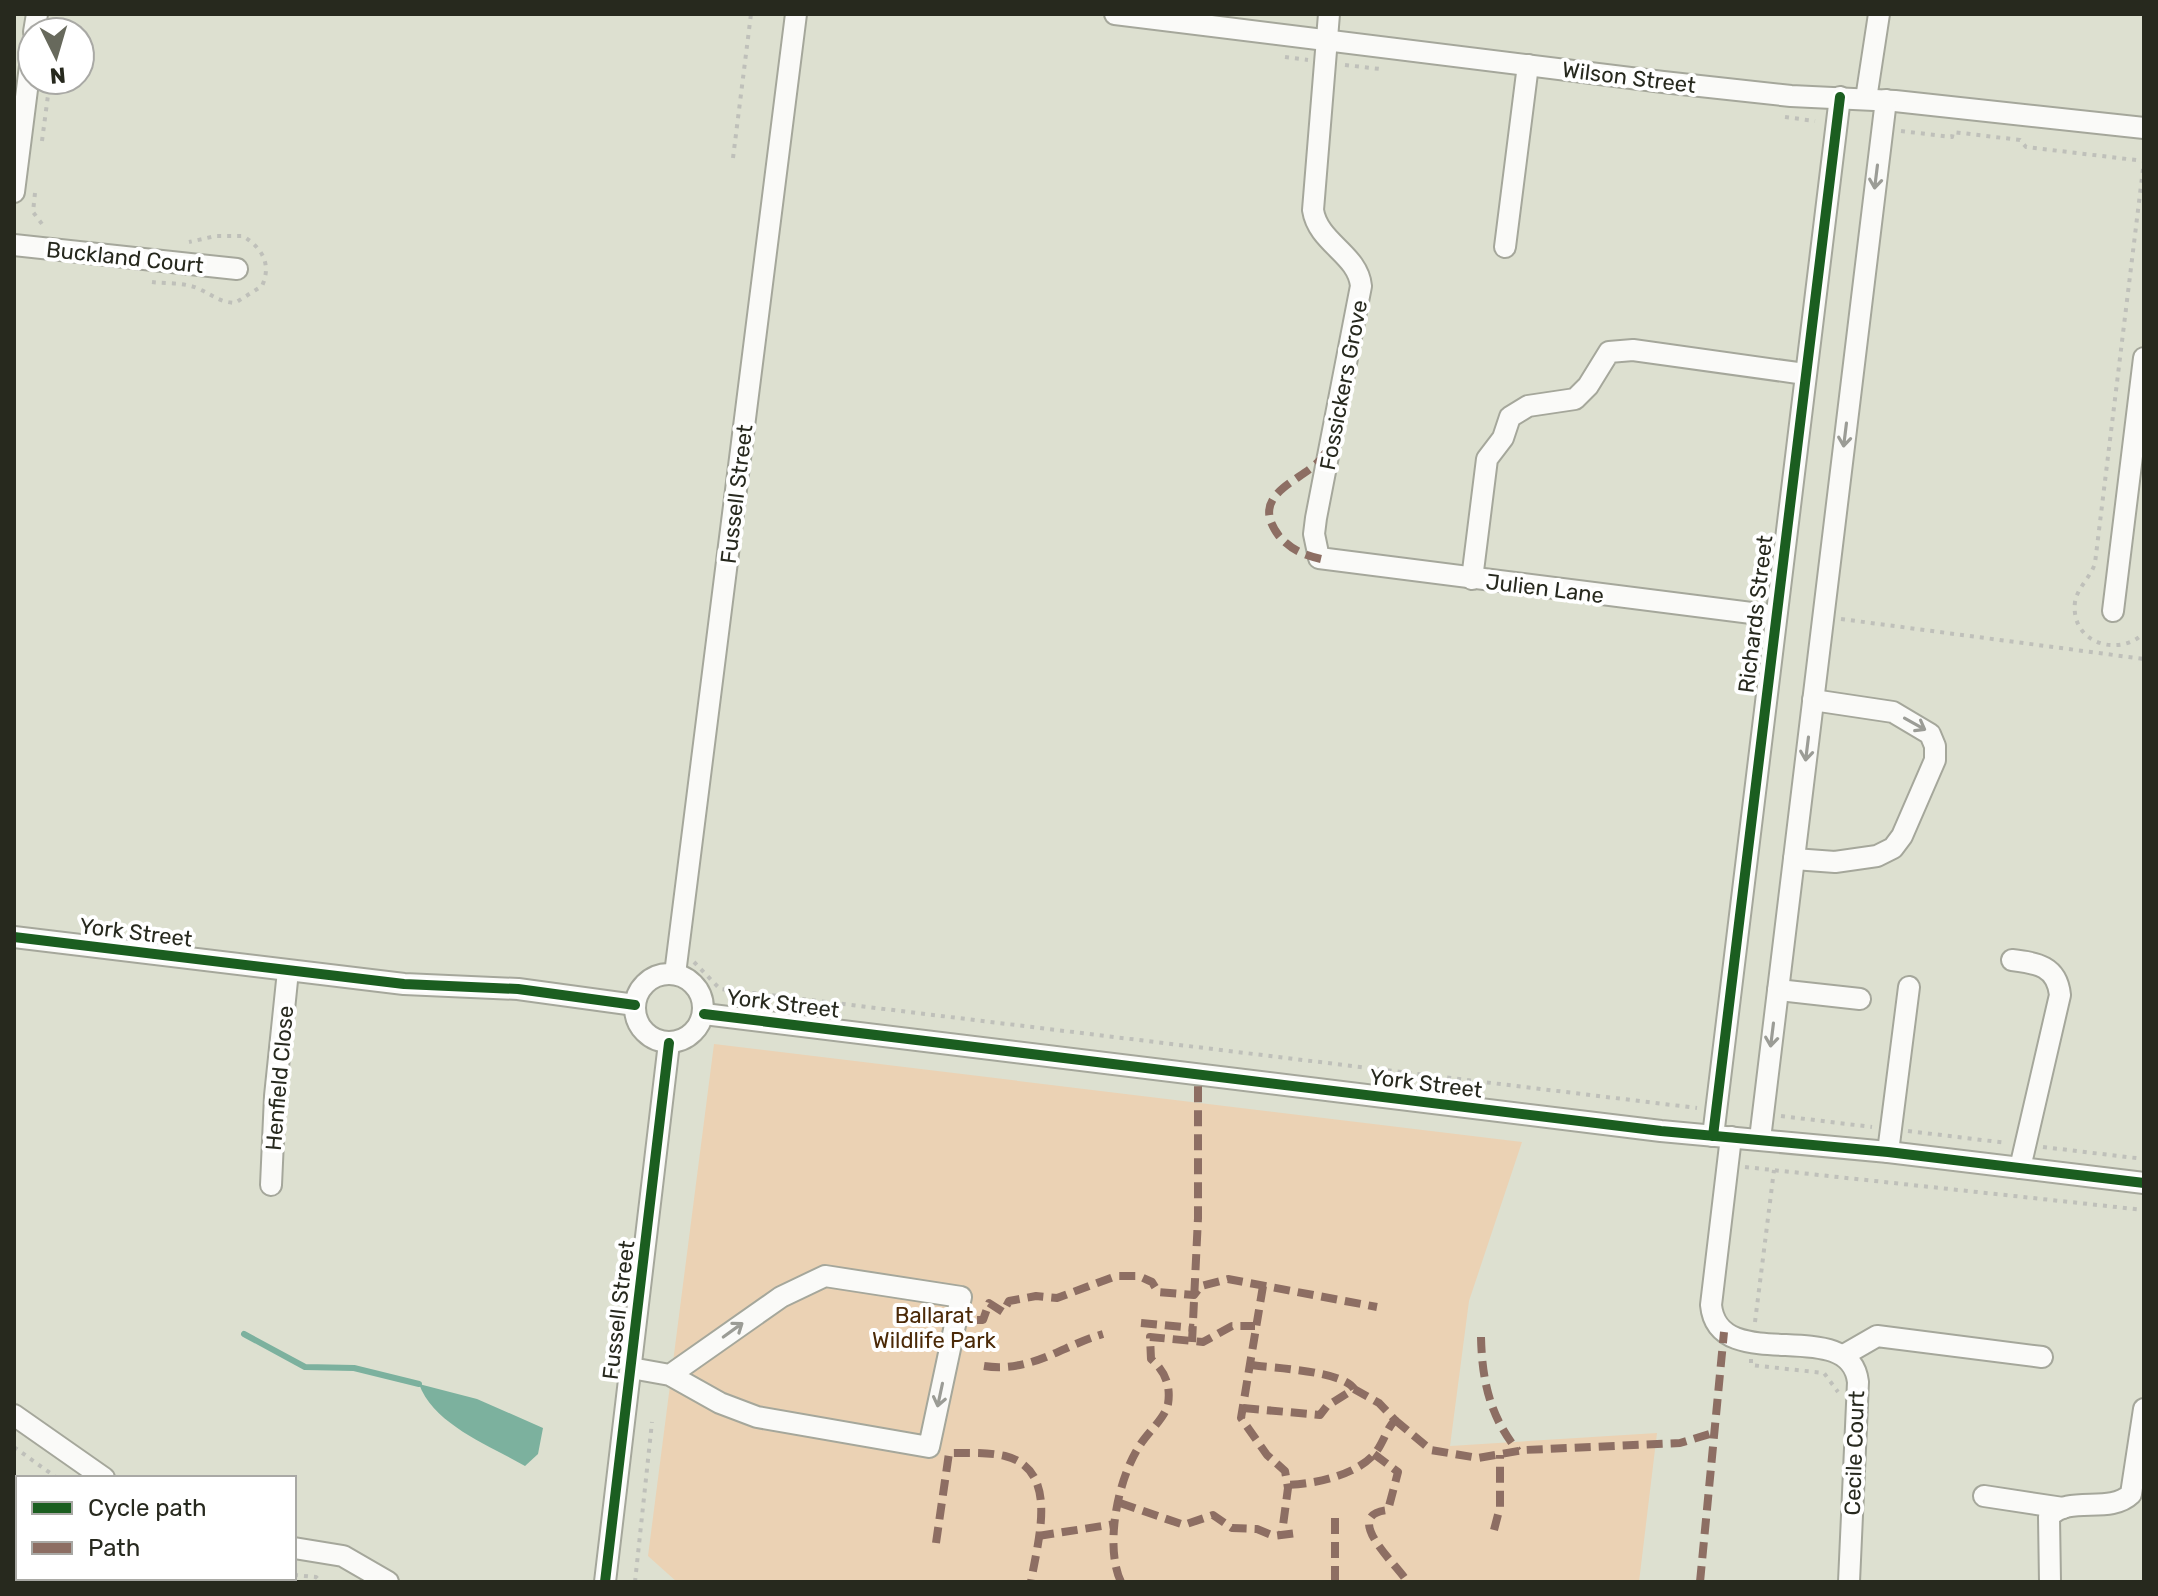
<svg xmlns="http://www.w3.org/2000/svg" width="2158" height="1596" font-family="Rubik,sans-serif">
  <style>
    .park { fill: #ebd2b4 }
    .water { fill: #7cb19e }
    .lines { fill: none; stroke-linecap: round; stroke-linejoin: round }
    .stream { stroke: #7cb19e; stroke-width: 6 }
    .minor-casing { stroke: #a5a79b; stroke-width: 24 }
    .path { stroke: #bfc0ba; stroke-width: 4; stroke-dasharray: 4 6; stroke-linecap: butt }
    .minor { stroke: #fafaf8; stroke-width: 20 }
    .quiet { stroke: #8d6e63; stroke-width: 8; stroke-dasharray: 16 8; stroke-linecap: butt }
    .cycleway-casing { stroke: #fff; stroke-width: 15 }
    .cycleway { stroke: #1b5e20; stroke-width: 10 }
    .oneway { stroke: #9b9c96 }
    .labels { text-anchor: middle; stroke-width: 8; stroke-linejoin: round; paint-order: stroke }
    .street-label { font-size: 22px; fill: #27291e; stroke: #fff }
    .park-label { font-size: 22px; fill: #4b2907; stroke: #fff }
  </style>
  <rect width="100%" height="100%" fill="#dde0d0"/>
  <!-- park -->
  <polygon class="park" points="714,1044 1522,1142 1469,1301 1450,1446 1657,1433 1639,1582 677,1582 648,1556"/>
  <!-- water -->
  <path class="water" d="M 419,1384 L 477,1399 L 543,1428 L 538,1454 L 525,1466 C 489,1445 434,1425 419,1384 Z"/>
  <g class="lines">
    <!-- stream -->
    <polyline class="stream" points="244,1334 305,1367 354,1368 419,1384"/>
    <!-- minor casing -->
    <g class="minor-casing">
      <g id="minor">
        <polyline points="1115,14 1663,82 1791,96 1895,101 2144,128"/>
        <path d="M 1329,14 L 1313,210 C 1318,243 1358,254 1361,286 L 1316,518 L 1314,534 L 1319,558 L 1775,616"/>
        <polyline points="34,32 37,14"/>
        <polyline points="1866,99 1879,14"/>
        <polyline points="14,192 32,50"/>
        <polyline points="14,245 237,269"/>
        <polyline points="1505,247 1528,65"/>
        <polyline points="1472,579 1487,459 1503,438 1510,417 1528,406 1575,399 1588,386 1609,352 1633,350 1805,374"/>
        <polyline points="2113,611 2144,358"/>
        <polyline points="1794,859 1835,862 1877,856 1893,848 1902,836 1935,760 1935,746 1930,734 1893,712 1813,700"/>
        <polyline points="14,937 404,984 518,989 635,1005"/>
        <path d="M 2012,960 C 2037,963 2057,966 2060,995 L 2020,1168"/>
        <circle cx="669" cy="1008" r="34"/>
        <polyline points="675,974 796,14"/>
        <polyline points="1778,990 1860,999"/>
        <polyline points="704,1014 1661,1131 1888,1152 2144,1183"/>
        <polyline points="1713,1136 1840,97"/>
        <path d="M 1731,1137 L 1711,1305 C 1718,1378 1850,1313 1858,1382 L 1849,1582"/>
        <polyline points="1760,1139 1886,100"/>
        <polyline points="1888,1152 1909,987"/>
        <polyline points="271,1185 275,1096 288,971"/>
        <polyline points="1844,1355 1877,1336 2042,1357"/>
        <polyline points="631,1368 670,1375 720,1403 757,1417 929,1447 961,1297 825,1276 781,1297 670,1375"/>
        <polyline points="14,1415 104,1478"/>
        <polyline points="1984,1496 2063,1508"/>
        <polyline points="294,1548 343,1556 388,1582"/>
        <polyline points="605,1582 669,1043"/>
        <path d="M 2050,1582 L 2049,1517 C 2069,1494 2109,1515 2131,1494 L 2144,1409"/>
      </g>
    </g>
    <!-- path -->
    <g class="path">
      <polyline points="1285,57 1308,60"/>
      <polyline points="1345,65 1380,69"/>
      <polyline points="1785,117 1815,121"/>
      <path d="M 1901,131 L 1952,137 L 1953,132 L 2020,140 L 2026,147 L 2144,161 L 2095,563 C 2091,577 2077,588 2075,602 C 2070,643 2118,658 2144,633"/>
      <polyline points="42,141 50,80"/>
      <polyline points="733,158 751,14"/>
      <polyline points="35,193 33,212 45,228"/>
      <path d="M 152,282 C 167,284 185,282 199,289 C 213,295 219,302 235,303 L 262,286 C 272,264 262,248 243,236 L 216,236 L 189,242"/>
      <polyline points="2144,561 2144,578"/>
      <polyline points="1841,619 2144,659"/>
      <polyline points="694,962 720,989 1697,1108"/>
      <polyline points="1781,1116 1872,1127"/>
      <polyline points="1908,1131 2007,1143"/>
      <polyline points="2043,1147 2144,1159"/>
      <polyline points="1745,1167 2144,1210"/>
      <polyline points="1755,1322 1774,1170"/>
      <polyline points="1751,1359 1751,1365 1824,1373 1838,1392"/>
      <polyline points="14,1447 57,1478"/>
      <polyline points="294,1575 316,1577 321,1582"/>
      <polyline points="635,1582 652,1422"/>
    </g>
    <!-- minor -->
    <use href="#minor" class="minor"/>
    <!-- quiet -->
    <g class="quiet">
      <path d="M 1321,559 C 1304,555 1291,550 1279,536 C 1248,495 1298,483 1319,461 C 1327,453 1330,444 1332,434"/>
      <polyline points="1263,1286 1241,1418 1267,1455 1285,1471 1288,1488 1282,1533"/>
      <polyline points="977,1320 983,1320 989,1303 1003,1312 1009,1301 1036,1296 1057,1298 1116,1276 1139,1276 1152,1282 1158,1292 1194,1295 1201,1286 1228,1279 1377,1307"/>
      <polyline points="1141,1323 1194,1328"/>
      <path d="M 1481,1337 C 1482,1381 1490,1417 1518,1451"/>
      <polyline points="1192,1342 1198,1218 1198,1075"/>
      <path d="M 1251,1365 C 1273,1368 1344,1371 1354,1389"/>
      <path d="M 984,1366 C 1030,1373 1062,1346 1103,1334"/>
      <path d="M 1243,1408 L 1320,1415 L 1327,1406 L 1354,1389 L 1379,1403 L 1395,1420 C 1386,1430 1384,1441 1376,1452 C 1358,1475 1315,1484 1287,1485"/>
      <polyline points="1395,1420 1431,1450 1478,1458 1524,1450 1680,1443 1716,1432"/>
      <path d="M 1374,1454 L 1398,1472 L 1388,1510 C 1338,1515 1402,1569 1407,1582"/>
      <polyline points="1120,1503 1184,1525 1213,1515 1232,1528 1257,1529 1274,1536 1297,1533"/>
      <polyline points="1494,1530 1500,1507 1500,1455"/>
      <polyline points="1038,1536 1115,1524"/>
      <path d="M 936,1543 L 949,1453 C 967,1453 988,1452 1005,1456 C 1061,1470 1037,1543 1031,1582"/>
      <path d="M 1121,1582 C 1104,1546 1118,1478 1140,1445 C 1148,1432 1165,1418 1168,1404 C 1171,1386 1165,1371 1151,1359 L 1150,1337 L 1203,1342 L 1232,1326 L 1255,1326"/>
      <polyline points="1335,1582 1335,1514"/>
      <polyline points="1700,1582 1724,1332"/>
    </g>
    <!-- cycleway casing -->
    <g class="cycleway-casing">
      <g id="cycleway">
        <polyline points="14,937 404,984 518,989 635,1005"/>
        <polyline points="704,1014 1661,1131 1888,1152 2144,1183"/>
        <polyline points="1713,1136 1840,97"/>
        <polyline points="605,1582 669,1043"/>
      </g>
    </g>
    <!-- cycleway -->
    <use href="#cycleway" class="cycleway"/>
  </g>
  <!-- one-way arrows -->
  <defs><path id="oneway-shaft" d="M-6 0H5M1.5-3L5.5 0L1.5 3" fill="none" stroke-width="1.6" stroke-linecap="round" stroke-linejoin="round" transform="scale(2)"/></defs>
  <g class="oneway">
    <use href="#oneway-shaft" transform="translate(1876 177) rotate(97)"/>
    <use href="#oneway-shaft" transform="translate(1845 435) rotate(97)"/>
    <use href="#oneway-shaft" transform="translate(1915 724) rotate(29)"/>
    <use href="#oneway-shaft" transform="translate(1807 749) rotate(97)"/>
    <use href="#oneway-shaft" transform="translate(1772 1035) rotate(97)"/>
    <use href="#oneway-shaft" transform="translate(733 1330) rotate(-36)"/>
    <use href="#oneway-shaft" transform="translate(940 1395) rotate(102)"/>
  </g>
  <g class="labels">
    <!-- street labels -->
    <g class="street-label">
      <text transform="translate(1629 77) rotate(7)" y="8">Wilson Street</text>
      <text transform="translate(125 257) rotate(6)" y="8">Buckland Court</text>
      <text transform="translate(1343 385) rotate(-79)" y="8">Fossickers Grove</text>
      <text transform="translate(736 494) rotate(-83)" y="8">Fussell Street</text>
      <text transform="translate(1545 588) rotate(7)" y="8">Julien Lane</text>
      <text transform="translate(1755 614) rotate(-83)" y="8">Richards Street</text>
      <text transform="translate(136 932) rotate(7)" y="8">York Street</text>
      <text transform="translate(783 1003) rotate(7)" y="8">York Street</text>
      <text transform="translate(279 1078) rotate(-85)" y="8">Henfield Close</text>
      <text transform="translate(1426 1083) rotate(7)" y="8">York Street</text>
      <text transform="translate(618 1310) rotate(-83)" y="8">Fussell Street</text>
      <text transform="translate(1854 1453) rotate(-88)" y="8">Cecile Court</text>
    </g>
    <!-- park labels -->
    <g class="park-label">
      <text x="934" y="1323">Ballarat<tspan x="934" dy="25">Wildlife Park</tspan></text>
    </g>
  </g>
  <!-- border -->
  <rect width="2158" height="1596" fill="none" stroke="#27291e" stroke-width="32"/>
  <!-- legend -->
  <rect x="16" y="1476" width="280" height="104" fill="#ffffff" stroke="#a9a9a5" stroke-width="2"/>
  <rect x="32" y="1502" width="40" height="12" fill="#1b5e20" stroke="#a9a9a5" stroke-width="2"/>
  <text x="88" y="1516" font-size="24" fill="#27291e">Cycle path</text>
  <rect x="32" y="1542" width="40" height="12" fill="#8d6e63" stroke="#a9a9a5" stroke-width="2"/>
  <text x="88" y="1556" font-size="24" fill="#27291e">Path</text>
  <!-- north arrow -->
  <g transform="translate(56 56) rotate(175)"><circle r="38" fill="#ffffff" stroke="#a9a9a5" stroke-width="2"/>
  <path d="M0-6L14 30L0 20L-14 30Z" fill="#67695c"/>
  <text y="-12" font-size="22" font-weight="bold" text-anchor="middle" fill="#27291e">N</text>
  </g>
</svg>
